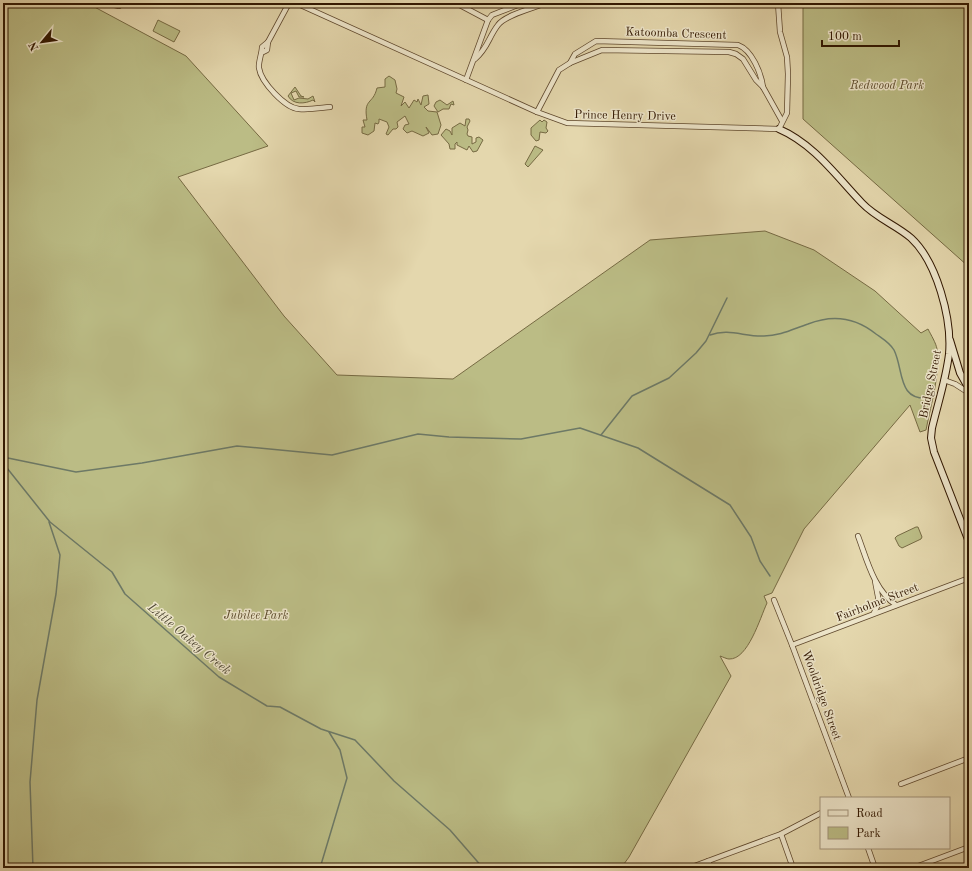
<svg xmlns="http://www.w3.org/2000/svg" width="972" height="871" font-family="'Old Standard TT',serif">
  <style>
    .green { fill: #bbbc85; stroke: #766a43 }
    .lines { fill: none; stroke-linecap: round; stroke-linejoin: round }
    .stream { stroke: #6d7966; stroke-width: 1.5 }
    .street-casing { stroke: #5e472c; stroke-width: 6 }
    .secondary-casing { stroke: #311701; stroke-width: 8 }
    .street { stroke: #ede5ca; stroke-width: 4.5 }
    .secondary { stroke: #ede5ca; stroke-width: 6 }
    .labels { text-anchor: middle; stroke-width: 3; stroke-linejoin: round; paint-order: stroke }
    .street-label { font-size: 12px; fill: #311701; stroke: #ede5ca }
    .park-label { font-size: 12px; font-style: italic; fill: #5a4929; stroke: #ede5ca }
    .water-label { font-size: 13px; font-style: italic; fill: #4f4834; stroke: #ede5ca }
  </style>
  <rect width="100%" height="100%" fill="#e4d7ad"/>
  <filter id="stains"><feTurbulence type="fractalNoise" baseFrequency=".005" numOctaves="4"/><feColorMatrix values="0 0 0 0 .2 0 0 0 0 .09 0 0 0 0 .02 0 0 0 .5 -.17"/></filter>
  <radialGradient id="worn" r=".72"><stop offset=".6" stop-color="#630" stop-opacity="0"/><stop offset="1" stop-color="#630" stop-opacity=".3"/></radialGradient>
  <!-- green -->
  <g class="green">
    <path d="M 3,3 L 87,3 L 186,56 L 268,146 L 178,177 L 284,316 L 337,375 L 453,379 L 650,240 L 765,231 L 814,250 L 875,291 L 921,333 L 928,329 C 931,335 936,343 937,349 C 940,376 931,404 926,430 L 920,432 L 910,405 L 804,529 L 772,593 L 764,596 L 767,603 C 760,618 748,660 729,659 C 727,659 723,657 720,656 L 731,676 L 629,857 L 621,868 L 3,868 Z"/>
    <polygon points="803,3 969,3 969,267 803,119"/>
    <polygon points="158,20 180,31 174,42 153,31"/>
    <path d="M 389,76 L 395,80 L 397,89 L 396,93 L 404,97 L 401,106 L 405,102 L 409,108 L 414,100 L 417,102 L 418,99 L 421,105 L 423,96 L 428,95 L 429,104 L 424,107 L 428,111 L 437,112 L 441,125 L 438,134 L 432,135 L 426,127 L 429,133 L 423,136 L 412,131 L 407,133 L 403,129 L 405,125 L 409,124 L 405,116 L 397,122 L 398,127 L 396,129 L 393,129 L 388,135 L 386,134 L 389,127 L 387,122 L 379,119 L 379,122 L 378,124 L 375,123 L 374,131 L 368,135 L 362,133 L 362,127 L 365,127 L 363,120 L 367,120 C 363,98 373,105 377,88 L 385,87 L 385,79 Z"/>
    <path d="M 295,87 L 301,96 L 304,97 L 299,97 L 296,91 L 291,93 L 294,100 L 299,98 L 308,99 L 313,96 L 315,102 L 313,100 C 305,104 293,105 288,96 Z"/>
    <polygon points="440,100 447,105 453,101 454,105 451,104 449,109 443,109 438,112 434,106 436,102"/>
    <polygon points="466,119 469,119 470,121 467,127 468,130 467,134 468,136 472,137 472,144 476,142 476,138 479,137 483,140 477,151 473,152 469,146 467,150 457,145 457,142 455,144 455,149 450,149 449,144 441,135 446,129 450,131 452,135 452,128 460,123 465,126"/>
    <polygon points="540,120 542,122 544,120 547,122 546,128 548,131 546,133 540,132 539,140 536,141 531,135 531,128"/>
    <polygon points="535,146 543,150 528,167 525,164"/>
    <polygon points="916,527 918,527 922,537 921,539 902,548 899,546 895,538 897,536"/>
  </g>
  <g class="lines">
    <!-- stream -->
    <g class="stream">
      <path d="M 710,335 C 729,328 745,337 764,336 C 780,336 793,329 808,324 C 833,314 855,317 876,334 C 883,339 890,343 894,350 C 904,370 897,401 929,398"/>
      <polyline points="601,435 632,396 669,378 696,353 706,341 727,298"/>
      <polyline points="3,457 76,472 142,463 237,446 332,455 418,434 449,437 521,439 580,428 638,448 730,505 751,537 760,561 770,576"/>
      <polyline points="3,463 50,522 112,572 125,594 219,677 267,706 280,707 321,729 355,740 394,781 450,830 483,868"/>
      <polyline points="33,868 30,782 37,700 56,594 60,555 49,522"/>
      <polyline points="320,868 347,778 340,750 329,732"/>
    </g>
    <!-- street casing -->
    <g class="street-casing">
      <g id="street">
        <polyline points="106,3 119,6"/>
        <path d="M 289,3 L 268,42 L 262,47 C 262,53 258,63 259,68 C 261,82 285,108 299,109 C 309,110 320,108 330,107"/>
        <polyline points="296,3 537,112 567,123 779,129 787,113 788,74 787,57 780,32 778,3"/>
        <polyline points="456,3 488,20"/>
        <polyline points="263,52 267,50 268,42"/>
        <path d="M 475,59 C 488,48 488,38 498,25 C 505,15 534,8 546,3"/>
        <path d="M 570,63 L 575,54 L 596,41 L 738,45 C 752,50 761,73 763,87"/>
        <polyline points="466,80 488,20 492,15 523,3"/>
        <polyline points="537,112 559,70 570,63 602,50 729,52 736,54 743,59 756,80 763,87 782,121"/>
        <polyline points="944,380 955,384 969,393"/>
        <path d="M 858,536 C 867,560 874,590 896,605"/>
        <polyline points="774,600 792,645 849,798"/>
        <polyline points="874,613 879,602 875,581"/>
        <polyline points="792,645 969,578"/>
        <polyline points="901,784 969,758"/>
        <polyline points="781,834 793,868"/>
        <polyline points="868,848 875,868"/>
        <polyline points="708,861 711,868"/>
        <polyline points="689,868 781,834 821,813"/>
        <polyline points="913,868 969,847"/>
      </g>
    </g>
    <!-- secondary casing -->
    <g class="secondary-casing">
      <g id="secondary">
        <path d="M 779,129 C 814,144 837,177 862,203 C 876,218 896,225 911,238 C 937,262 952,319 949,354 C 946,379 938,403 932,428 L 931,438 L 934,452 L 969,542"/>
        <polyline points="950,340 960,373 969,389"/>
      </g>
    </g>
    <!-- street -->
    <use href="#street" class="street"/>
    <!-- secondary -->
    <use href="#secondary" class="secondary"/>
  </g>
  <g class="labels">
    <!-- street labels -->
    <g class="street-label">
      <text transform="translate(676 33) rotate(2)" y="4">Katoomba Crescent</text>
      <text transform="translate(625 115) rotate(1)" y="4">Prince Henry Drive</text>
      <text transform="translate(930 384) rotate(-78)" y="4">Bridge Street</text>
      <text transform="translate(877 602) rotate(-21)" y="4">Fairholme Street</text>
      <text transform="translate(822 695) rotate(70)" y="4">Wooldridge Street</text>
    </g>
    <!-- park labels -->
    <g class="park-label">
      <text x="887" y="89">Redwood Park</text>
      <text x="256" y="619">Jubilee Park</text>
    </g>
    <!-- water labels -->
    <g class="water-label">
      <text transform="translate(190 638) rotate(40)" y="5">Little Oakey Creek</text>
    </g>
  </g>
  <!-- margin -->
  <rect width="972" height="871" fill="none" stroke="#e4d7ad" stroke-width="16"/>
  <rect x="4" y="4" width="964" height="863" fill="none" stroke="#311701" stroke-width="2"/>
  <rect x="8" y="8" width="956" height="855" fill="none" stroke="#311701"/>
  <!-- legend -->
  <rect x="820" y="797" width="130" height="52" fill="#ede5ca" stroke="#a2937a"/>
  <rect x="828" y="810" width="20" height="6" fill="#ede5ca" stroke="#a2937a"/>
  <text x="856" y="817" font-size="12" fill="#311701">Road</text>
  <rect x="828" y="827" width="20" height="12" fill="#bbbc85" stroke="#a2937a"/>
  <text x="856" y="837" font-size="12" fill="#311701">Park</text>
  <!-- north arrow -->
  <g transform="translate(42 42) rotate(241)" stroke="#ede5ca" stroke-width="3" paint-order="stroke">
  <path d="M0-3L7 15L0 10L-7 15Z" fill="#311701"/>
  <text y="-6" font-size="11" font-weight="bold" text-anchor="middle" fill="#311701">N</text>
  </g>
  <!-- scale -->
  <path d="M822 40v6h77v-6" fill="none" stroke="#311701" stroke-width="2"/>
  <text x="828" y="40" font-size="12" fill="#311701" stroke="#ede5ca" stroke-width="3" paint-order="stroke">100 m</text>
  <rect width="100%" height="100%" filter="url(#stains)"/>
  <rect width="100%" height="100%" fill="url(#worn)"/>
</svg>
